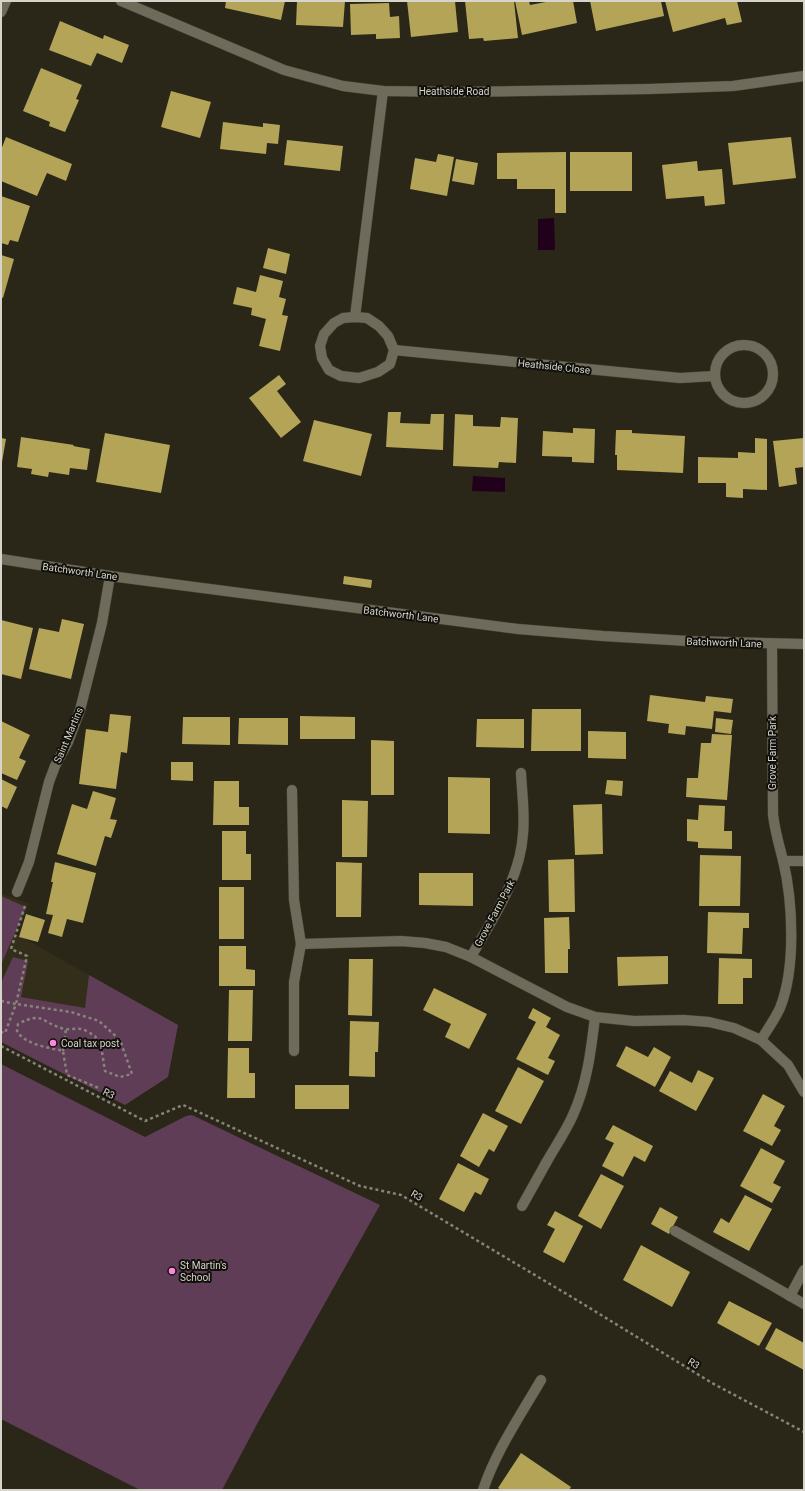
<svg xmlns="http://www.w3.org/2000/svg" width="805" height="1491" font-family="Roboto,sans-serif">
  <style>
    .built { fill: #322e19 }
    .green { fill: #603d57 }
    .water { fill: #21001b }
    .building { fill: #b3a458 }
    .lines { fill: none; stroke-linecap: round; stroke-linejoin: round }
    .service-casing { stroke: #464338; stroke-width: 11 }
    .minor-casing { stroke: #464338; stroke-width: 11 }
    .tertiary-casing { stroke: #464338; stroke-width: 11 }
    .path { stroke: #868479; stroke-width: 2.5; stroke-dasharray: 3 3; stroke-linecap: butt }
    .service { stroke: #6e6b5b; stroke-width: 10 }
    .minor { stroke: #6e6b5b; stroke-width: 10 }
    .tertiary { stroke: #6e6b5b; stroke-width: 10 }
    .poi-dot { fill: #fe86e1; stroke: #11100a; stroke-width: 1.5 }
    .labels { text-anchor: middle; stroke-width: 4; stroke-linejoin: round; paint-order: stroke }
    .street-label { font-size: 10px; fill: #d6d4cb; stroke: #11100a }
    .poi-label { font-size: 10px; fill: #d6d4cb; stroke: #11100a; text-anchor: start }
  </style>
  <rect width="100%" height="100%" fill="#2a2719"/>
  <!-- built -->
  <polygon class="built" points="1,893 29,904 16,934 178,1025 168,1077 125,1105 1,1042"/>
  <!-- green -->
  <g class="green">
    <polygon points="1,896 26,907 1,965"/>
    <polygon points="13,957 28,961 21,997 85,1008 89,975 178,1025 168,1077 125,1105 1,1042 1,983"/>
    <polygon points="1,1064 145,1137 186,1116 192,1115 380,1205 257,1424 222,1490 140,1490 1,1419"/>
  </g>
  <!-- water -->
  <g class="water">
    <polygon points="554,218 555,250 538,250 538,219"/>
    <polygon points="473,476 505,478 505,492 472,491"/>
  </g>
  <!-- building -->
  <g class="building">
    <polygon points="226,1 285,1 281,20 225,8"/>
    <polygon points="297,1 345,1 343,27 296,25"/>
    <polygon points="407,1 455,1 458,32 411,37"/>
    <polygon points="465,1 514,1 518,38 484,41 483,38 469,39"/>
    <polygon points="515,1 529,1 530,5 551,1 573,1 577,23 522,35"/>
    <polygon points="590,1 661,1 664,16 596,31"/>
    <polygon points="665,1 737,1 742,22 727,25 725,18 673,32"/>
    <polygon points="389,3 390,17 399,16 400,38 376,39 376,34 351,35 350,4"/>
    <polygon points="60,21 103,39 104,35 129,45 122,63 97,53 91,66 49,50"/>
    <polygon points="41,68 82,85 76,99 79,100 65,132 49,126 50,122 23,111"/>
    <polygon points="171,91 211,102 200,138 161,127"/>
    <polygon points="223,122 263,127 263,123 280,125 278,144 267,143 266,154 220,149"/>
    <polygon points="6,137 72,164 66,181 47,173 37,196 1,181 1,150"/>
    <polygon points="791,137 796,178 733,185 728,143"/>
    <polygon points="287,140 343,146 340,171 284,165"/>
    <polygon points="566,152 566,213 555,213 555,189 517,189 517,179 497,179 497,153"/>
    <rect x="570" y="152" width="62" height="39"/>
    <polygon points="438,154 454,157 447,196 410,189 415,158 436,162"/>
    <polygon points="456,159 478,163 474,185 452,181"/>
    <polygon points="697,161 698,171 722,169 725,204 705,206 704,196 666,199 662,165"/>
    <polygon points="1,196 30,206 18,242 10,240 8,245 1,243"/>
    <polygon points="268,248 290,254 286,274 263,268"/>
    <polygon points="1,255 14,259 3,298 1,297"/>
    <polygon points="260,275 283,281 279,297 286,299 282,315 288,316 280,351 259,346 266,319 251,315 252,308 233,304 237,287 256,292"/>
    <polygon points="279,375 286,384 277,391 301,422 281,438 249,398"/>
    <polygon points="388,412 401,412 400,423 430,424 431,414 444,414 443,450 386,447"/>
    <polygon points="455,414 473,415 473,426 500,427 501,417 518,418 516,463 499,462 498,468 453,466"/>
    <polygon points="314,420 372,434 361,476 303,461"/>
    <polygon points="573,428 595,429 594,463 572,462 572,457 542,456 543,431 573,433"/>
    <polygon points="616,430 632,430 632,433 685,436 683,473 617,470 617,455 615,455"/>
    <polygon points="105,433 170,445 161,493 96,482"/>
    <polygon points="21,437 74,445 73,446 90,449 87,470 70,468 69,475 49,472 48,477 31,474 32,469 17,467"/>
    <polygon points="1,438 6,439 2,462 1,462"/>
    <polygon points="755,438 767,439 767,490 743,489 743,498 726,497 726,483 698,483 698,457 738,458 738,452 755,453"/>
    <polygon points="804,438 804,467 795,468 797,484 779,487 773,441"/>
    <polygon points="344,576 372,580 371,588 343,584"/>
    <polygon points="62,619 84,624 71,679 29,669 39,628 59,632"/>
    <polygon points="1,620 33,628 21,679 1,674"/>
    <polygon points="650,695 705,702 706,696 733,699 731,713 714,711 712,729 686,726 685,735 668,733 669,724 647,721"/>
    <polygon points="532,709 581,709 581,751 531,751"/>
    <polygon points="110,714 131,716 127,753 121,752 116,789 79,784 86,729 108,732"/>
    <polygon points="300,716 355,717 355,739 300,739"/>
    <polygon points="183,717 230,717 230,745 182,744"/>
    <polygon points="239,718 288,718 288,745 238,744"/>
    <polygon points="716,718 733,720 731,734 715,732"/>
    <polygon points="477,719 524,719 524,748 476,747"/>
    <polygon points="1,721 30,735 19,758 26,761 17,780 1,773"/>
    <polygon points="588,731 626,732 626,759 588,758"/>
    <polygon points="712,734 732,735 727,800 686,797 687,778 698,778 701,743 711,743"/>
    <polygon points="371,740 394,741 394,795 371,795"/>
    <polygon points="171,762 193,762 193,781 171,780"/>
    <polygon points="448,777 490,778 490,834 448,833"/>
    <polygon points="1,779 17,787 7,809 1,806"/>
    <polygon points="607,780 623,781 622,796 605,794"/>
    <polygon points="214,781 239,781 239,807 249,807 249,825 213,825"/>
    <polygon points="93,791 116,798 110,819 117,820 111,838 105,836 96,866 57,854 72,804 87,809"/>
    <polygon points="342,800 368,801 367,857 342,857"/>
    <polygon points="602,804 603,854 575,855 573,805"/>
    <polygon points="699,805 725,806 724,831 732,831 732,849 698,848 698,842 687,841 687,819 698,820"/>
    <polygon points="222,831 246,831 246,854 251,854 251,880 222,880"/>
    <polygon points="700,855 741,856 740,906 699,906"/>
    <polygon points="574,859 575,912 549,912 548,860"/>
    <polygon points="55,862 96,873 83,923 67,919 62,937 48,933 53,915 46,914 53,882 51,882"/>
    <polygon points="336,862 362,863 361,917 336,917"/>
    <polygon points="419,873 473,873 473,906 419,905"/>
    <rect x="219" y="887" width="25" height="52"/>
    <polygon points="708,912 749,913 749,928 743,928 742,954 707,953"/>
    <polygon points="26,914 45,920 38,942 19,937"/>
    <polygon points="569,917 570,949 568,949 568,973 545,973 544,918"/>
    <polygon points="219,946 246,946 246,969 255,970 255,986 219,986"/>
    <polygon points="668,956 668,984 618,986 617,957"/>
    <polygon points="719,958 752,959 752,978 743,978 743,1004 718,1004"/>
    <polygon points="349,959 373,959 372,1016 348,1015"/>
    <polygon points="434,988 487,1014 469,1049 445,1037 451,1024 423,1010"/>
    <polygon points="229,990 253,990 252,1041 228,1041"/>
    <polygon points="533,1008 551,1018 546,1027 560,1035 548,1058 555,1061 548,1075 516,1059 536,1022 528,1018"/>
    <polygon points="350,1021 379,1022 378,1052 375,1052 375,1077 349,1076"/>
    <polygon points="626,1046 648,1057 654,1047 671,1057 655,1087 616,1066"/>
    <polygon points="228,1048 249,1048 249,1073 255,1073 255,1098 227,1098"/>
    <polygon points="518,1067 544,1081 521,1124 495,1111"/>
    <polygon points="698,1070 714,1078 696,1111 659,1091 670,1071 692,1083"/>
    <rect x="295" y="1085" width="54" height="24"/>
    <polygon points="763,1094 785,1106 774,1126 781,1130 772,1146 743,1131"/>
    <polygon points="483,1113 508,1126 494,1152 489,1149 479,1167 460,1156"/>
    <polygon points="613,1125 653,1146 645,1162 634,1156 623,1177 602,1166 614,1143 605,1139"/>
    <polygon points="761,1148 785,1161 773,1183 781,1187 772,1203 740,1186"/>
    <polygon points="458,1163 489,1179 481,1195 475,1192 464,1212 439,1199"/>
    <polygon points="601,1174 624,1186 601,1229 578,1216"/>
    <polygon points="745,1195 772,1209 749,1251 713,1232 721,1218 729,1223"/>
    <polygon points="660,1207 678,1217 669,1234 651,1224"/>
    <polygon points="555,1211 583,1226 564,1263 543,1252 555,1229 547,1225"/>
    <polygon points="641,1245 690,1272 672,1307 623,1280"/>
    <polygon points="729,1301 772,1323 759,1346 717,1323"/>
    <polygon points="776,1328 804,1343 804,1370 765,1349"/>
    <polygon points="521,1453 571,1487 569,1490 501,1490 498,1488"/>
  </g>
  <g class="lines">
    <!-- service casing -->
    <g class="service-casing">
      <g id="service">
        <polyline points="522,1206 546,1163"/>
        <polyline points="675,1231 752,1274"/>
        <path d="M 483,1490 C 496,1451 520,1416 541,1380"/>
      </g>
    </g>
    <!-- minor casing -->
    <g class="minor-casing">
      <g id="minor">
        <polyline points="121,1 284,70 343,86 383,91 458,92 649,89 733,86 804,76"/>
        <polyline points="1,12 6,1"/>
        <polyline points="355,317 383,91"/>
        <polygon points="355,317 367,318 379,326 388,336 394,350 390,364 378,372 359,378 341,376 329,370 322,358 320,346 324,334 334,323 343,318"/>
        <circle cx="744" cy="374" r="29"/>
        <polyline points="394,350 680,378 715,376"/>
        <polyline points="292,790 294,900 301,944 294,982 294,1051"/>
        <polyline points="783,861 804,861"/>
        <polyline points="17,892 29,862 49,782 55,766 68,742 80,710 102,623 110,576"/>
        <polyline points="301,944 401,941 425,943 446,947 471,957 567,1007 595,1017 634,1021 684,1020 709,1022 734,1028 761,1040 788,1065 804,1092"/>
        <path d="M 471,957 C 492,919 520,880 523,834 C 525,814 522,793 521,773"/>
        <path d="M 761,1040 C 767,1030 775,1019 780,1008 C 796,968 793,902 783,860 C 779,845 775,831 773,815 L 772,644"/>
        <path d="M 546,1163 C 555,1147 566,1131 573,1115 C 587,1084 591,1051 595,1017"/>
        <polyline points="752,1274 804,1304"/>
        <polyline points="790,1296 804,1270"/>
      </g>
    </g>
    <!-- tertiary casing -->
    <g class="tertiary-casing">
      <polyline id="tertiary" points="1,559 110,576 518,629 603,636 688,641 804,644"/>
    </g>
    <!-- path -->
    <g class="path">
      <path d="M 25,906 L 11,949 L 27,956 L 16,1004 L 71,1012 L 99,1021 L 120,1040 L 132,1074 L 120,1077 L 105,1071 L 102,1052 L 95,1036 C 91,1034 86,1030 81,1029 C 76,1028 70,1030 65,1029 C 41,1024 45,1010 18,1024 L 17,1031 C 25,1045 48,1047 63,1051 L 67,1075 L 99,1088"/>
      <polyline points="1,1001 16,1004 5,1033 1,1032"/>
      <polyline points="1,1046 145,1121 183,1105 360,1186 401,1195 575,1299 712,1383 804,1432"/>
      <polyline points="63,1051 66,1029"/>
    </g>
    <!-- service -->
    <use href="#service" class="service"/>
    <!-- minor -->
    <use href="#minor" class="minor"/>
    <!-- tertiary -->
    <use href="#tertiary" class="tertiary"/>
  </g>
  <!-- markers -->
  <g class="poi-dot">
    <circle cx="53" cy="1043" r="4"/>
    <circle cx="172" cy="1271" r="4"/>
  </g>
  <g class="labels">
    <!-- street labels -->
    <g class="street-label">
      <text x="454" y="95">Heathside Road</text>
      <text transform="translate(554 366) rotate(6)" y="4">Heathside Close</text>
      <text transform="translate(80 571) rotate(8)" y="4">Batchworth Lane</text>
      <text transform="translate(401 614) rotate(7)" y="4">Batchworth Lane</text>
      <text transform="translate(724 642) rotate(2)" y="4">Batchworth Lane</text>
      <text transform="translate(68 735) rotate(-67)" y="4">Saint Martins</text>
      <text transform="translate(772 753) rotate(-90)" y="4">Grove Farm Park</text>
      <text transform="translate(494 913) rotate(-62)" y="4">Grove Farm Park</text>
      <text transform="translate(109 1093) rotate(27)" y="4">R3</text>
      <text transform="translate(417 1195) rotate(31)" y="4">R3</text>
      <text transform="translate(694 1363) rotate(32)" y="4">R3</text>
    </g>
    <!-- poi labels -->
    <g class="poi-label">
      <text x="61" y="1047">Coal tax post</text>
      <text x="180" y="1269">St Martin's<tspan x="180" dy="12">School</tspan></text>
    </g>
  </g>
  <!-- border -->
  <rect width="805" height="1491" fill="none" stroke="#d6d4cb" stroke-width="4"/>
</svg>
